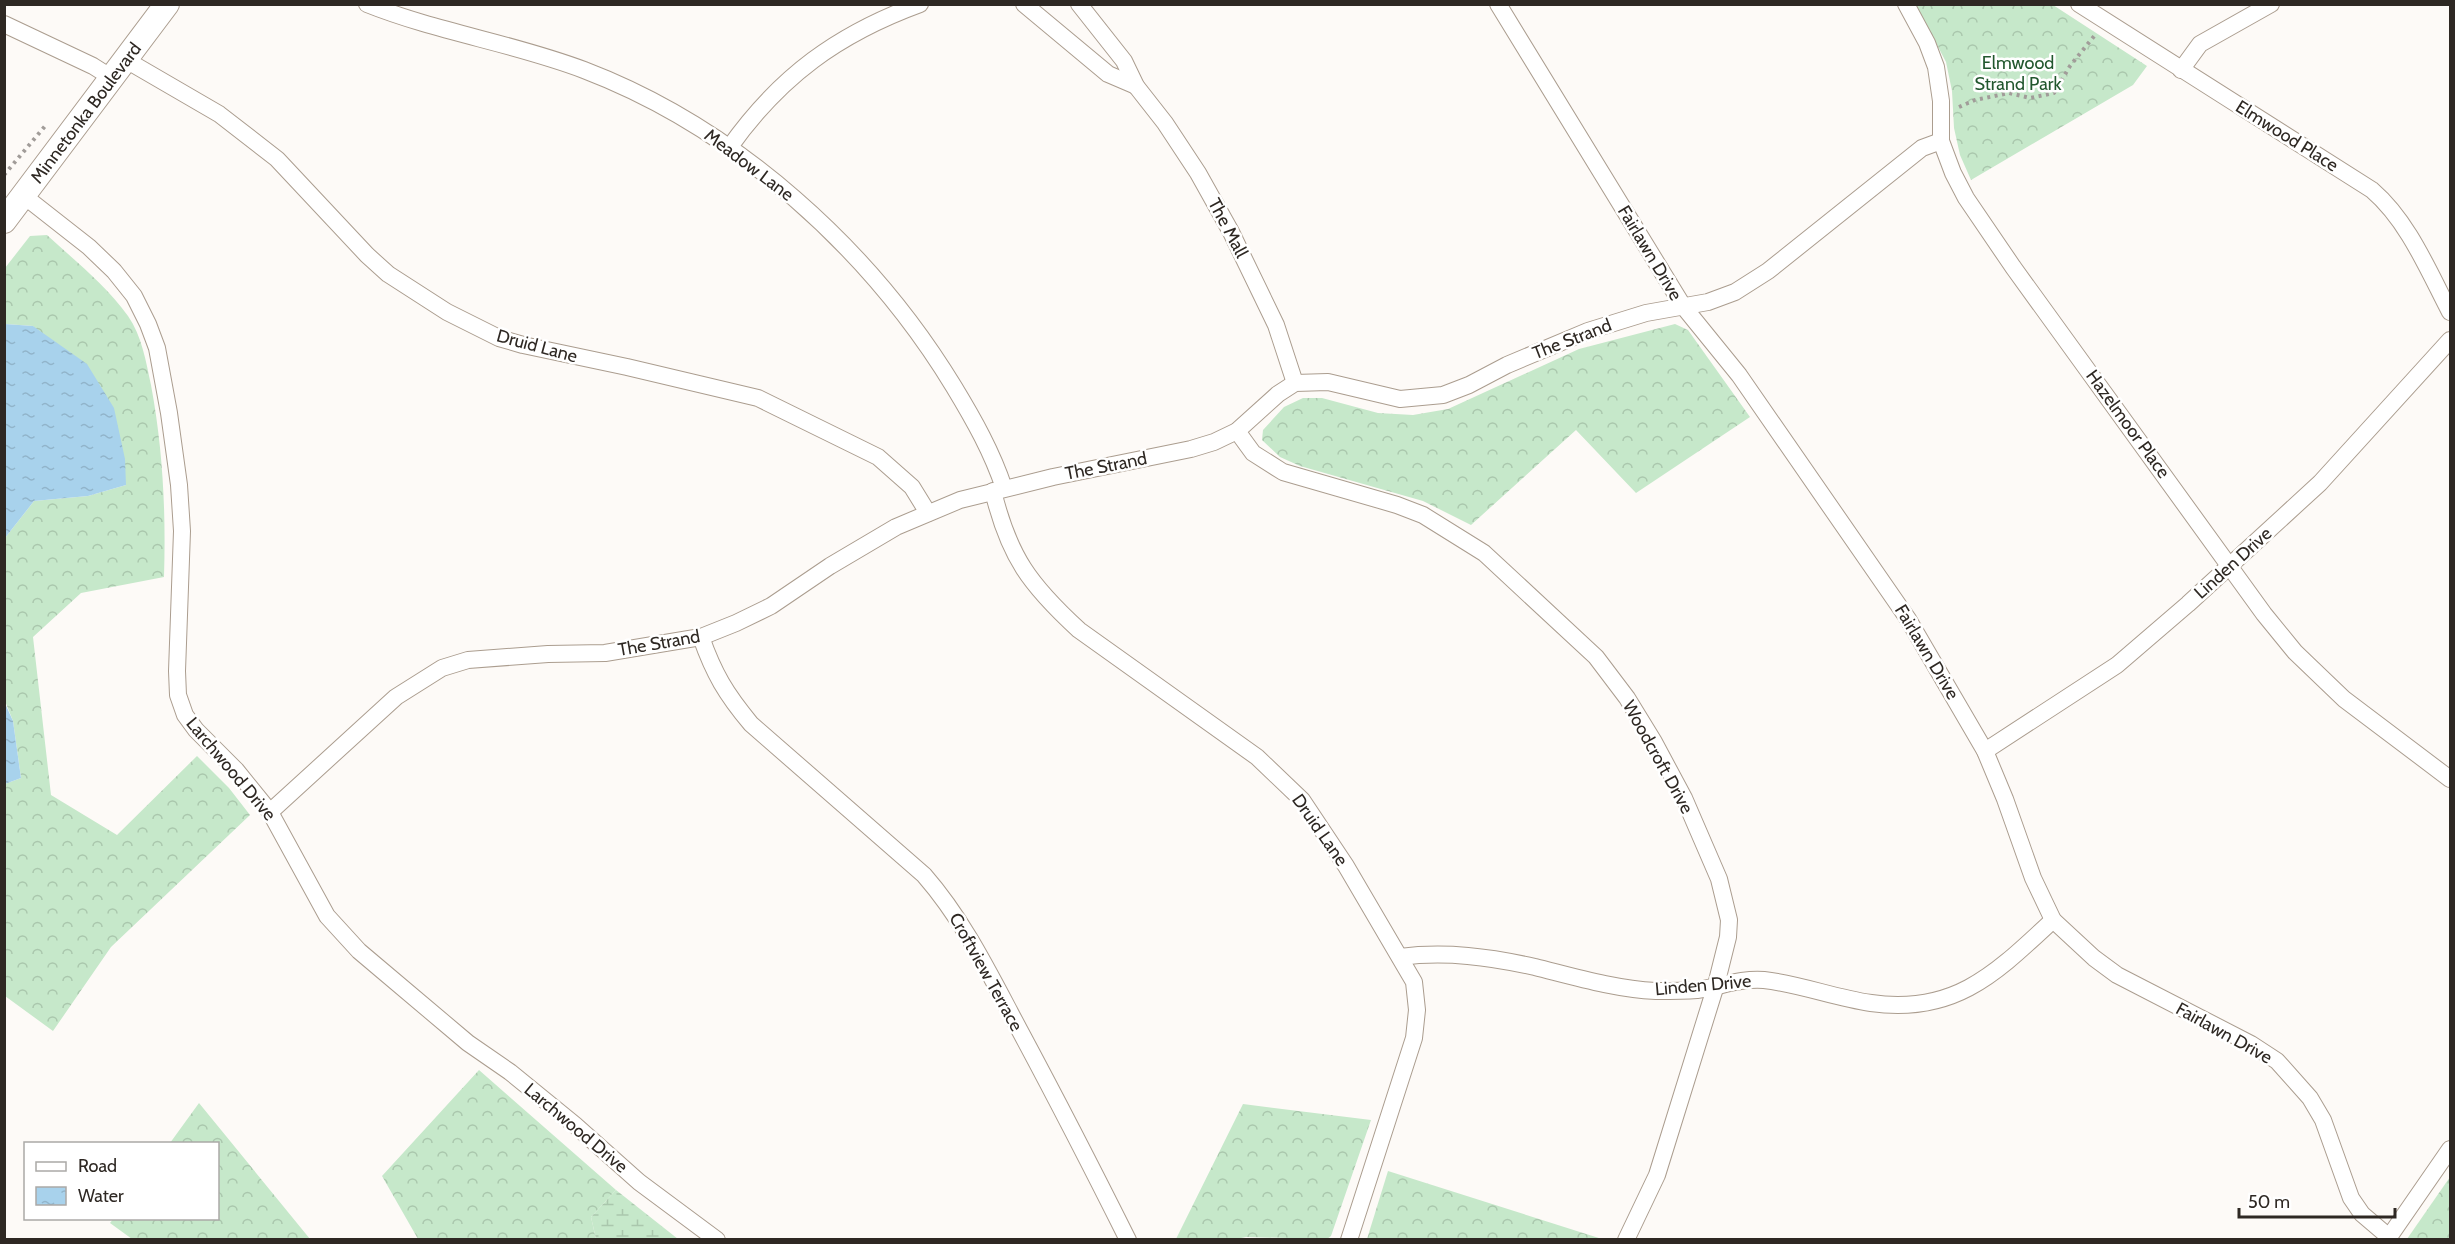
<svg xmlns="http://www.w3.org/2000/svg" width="2455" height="1244" font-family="Cabin,sans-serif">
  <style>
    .forest { fill: url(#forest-crowns) }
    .wetland { fill: url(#wetland-marsh) }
    .water { fill: url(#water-ripples) }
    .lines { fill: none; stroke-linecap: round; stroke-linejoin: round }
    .street-casing { stroke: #ab9d8f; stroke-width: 18 }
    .secondary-casing { stroke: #ab9d8f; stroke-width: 26 }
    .path { stroke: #a19c99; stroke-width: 4; stroke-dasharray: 3 4.5; stroke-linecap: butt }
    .street { stroke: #fff; stroke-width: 16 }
    .secondary { stroke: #fff; stroke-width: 24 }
    .labels { text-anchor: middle; stroke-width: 5; stroke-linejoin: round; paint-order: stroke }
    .park-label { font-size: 18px; fill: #22572e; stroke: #fff }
    .street-label { font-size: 18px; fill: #2e2823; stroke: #fff }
  </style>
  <defs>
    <pattern id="forest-crowns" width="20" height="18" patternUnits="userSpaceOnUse" patternTransform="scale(1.5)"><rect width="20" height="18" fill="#c6e8ca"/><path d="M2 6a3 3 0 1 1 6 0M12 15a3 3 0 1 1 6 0" fill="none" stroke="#aac7ad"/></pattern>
    <pattern id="wetland-marsh" width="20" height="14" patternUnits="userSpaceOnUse" patternTransform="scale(1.5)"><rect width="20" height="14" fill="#c6e8ca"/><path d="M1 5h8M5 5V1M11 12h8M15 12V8" fill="none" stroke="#aac7ad"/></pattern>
    <pattern id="water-ripples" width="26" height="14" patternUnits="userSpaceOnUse" patternTransform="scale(1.5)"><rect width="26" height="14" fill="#a8d2ec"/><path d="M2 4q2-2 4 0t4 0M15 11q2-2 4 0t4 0" fill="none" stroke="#91b4ca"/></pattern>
  </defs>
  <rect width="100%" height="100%" fill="#fdfaf7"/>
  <!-- forest -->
  <g class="forest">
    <polygon points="1916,5 2053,5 2147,66 2133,85 1971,180 1960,155 1954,128 1952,91 1946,62"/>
    <path d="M 47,235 C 75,261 106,285 128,316 C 142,336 146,362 151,385 C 163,449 166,512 164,577 L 81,593 L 33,637 L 51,795 L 117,835 L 197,756 L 229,788 L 250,815 L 111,947 L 53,1031 L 5,996 L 5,784 L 21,778 L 13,721 L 5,701 L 5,538 L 34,501 L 88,496 L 126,485 L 33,326 L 5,324 L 5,268 L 30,236 Z"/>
    <polygon points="1675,324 1688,330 1750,417 1636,493 1576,430 1471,525 1423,501 1300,466 1280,457 1262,440 1263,430 1284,407 1303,398 1322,398 1378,413 1413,415 1448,409 1579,349"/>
    <polygon points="479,1070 616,1190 591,1217 596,1239 418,1239 382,1176"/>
    <polygon points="199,1103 310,1239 132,1239 110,1223 114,1218 218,1218 218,1144 170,1143"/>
    <polygon points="1243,1104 1371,1120 1331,1236 1327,1239 1246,1237 1231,1240 1176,1239"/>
    <polygon points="1388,1171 1602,1239 1367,1239"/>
    <polygon points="2450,1177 2450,1239 2407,1239"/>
  </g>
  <!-- wetland -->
  <polygon class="wetland" points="616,1190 678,1239 596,1239 591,1217"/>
  <!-- water -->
  <g class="water">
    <polygon points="5,324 33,326 87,364 114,408 125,459 126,485 88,496 34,501 5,538"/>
    <polygon points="4,701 13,721 21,778 5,784"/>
  </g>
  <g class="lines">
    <!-- street casing -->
    <g class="street-casing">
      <g id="street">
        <path d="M 367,4 C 437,32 513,43 584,70 C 736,128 870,249 954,387 C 974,420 992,452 1004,488"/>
        <polyline points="1024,4 1108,74 1136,86"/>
        <polyline points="1079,4 1124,61 1136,86 1165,123 1198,173 1231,232 1276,325 1295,383"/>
        <polyline points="1498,4 1683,306 1739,375 1908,619 1985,751 2005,799 2033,878 2053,920 2094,958 2117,975 2251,1044 2277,1061 2310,1098 2323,1120 2351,1198 2362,1214 2389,1237"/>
        <polyline points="1906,4 1927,43 1936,67 1941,101 1941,141 1953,173 1966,198 2013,267 2264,614 2295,652 2344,699 2450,779"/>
        <path d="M 2079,4 L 2372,190 C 2408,221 2428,270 2450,312"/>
        <polyline points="4,24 93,66 112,78"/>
        <polyline points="126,60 219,114 277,159 367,255 388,274 447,312 499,338 523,345 627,367 758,398 878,457 912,487 928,513"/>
        <polyline points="2181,70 2200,44 2271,4"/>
        <path d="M 729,148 C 780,76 838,34 920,4"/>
        <polyline points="24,196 89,247 114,271 134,296 148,324 157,348 169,413 179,485 182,531 177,671 178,695 185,715 196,730 236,770 270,812 327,916 359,951 468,1043 510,1072 575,1125 639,1182 717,1240"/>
        <polyline points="1237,431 1253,453 1283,472 1397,505 1423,515 1484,553 1596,657 1627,698 1654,742 1684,798 1719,879 1729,920 1728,937 1716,985 1657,1175 1626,1240"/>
        <path d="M 993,491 C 1009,557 1030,585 1079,630 L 1257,757 L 1302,800 L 1346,866 L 1414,982 L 1417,1010 L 1414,1038 L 1349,1240"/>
        <path d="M 701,637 C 714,674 726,694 751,724 L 924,875 C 965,922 991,977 1020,1031 C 1057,1100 1093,1170 1128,1240"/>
        <polyline points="1985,751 2117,665 2188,604 2320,483 2450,340"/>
        <polyline points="270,812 396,697 442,668 468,660 548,654 605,653 701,637 736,623 771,606 830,566 896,527 960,500 1053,477 1191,449 1214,442 1237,431 1278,394 1295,383 1328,382 1400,399 1443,395 1469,385 1507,365 1588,331 1646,313 1708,302 1735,292 1768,271 1922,148 1941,141"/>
        <path d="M 1400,957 C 1446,951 1490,957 1535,967 C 1575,977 1615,989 1656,991 C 1669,991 1684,991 1697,990 C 1719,987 1741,978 1764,980 C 1800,984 1835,998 1871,1003 C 1955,1015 1996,973 2053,920"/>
        <polyline points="2387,1240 2450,1149"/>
      </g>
    </g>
    <!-- secondary casing -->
    <g class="secondary-casing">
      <polyline id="secondary" points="4,221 167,4"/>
    </g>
    <!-- path -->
    <g class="path">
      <polyline points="1959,107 1975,100 2009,93 2030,98 2054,93 2070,66 2095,35"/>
      <polyline points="4,175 46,125"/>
    </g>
    <!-- street -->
    <use href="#street" class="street"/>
    <!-- secondary -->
    <use href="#secondary" class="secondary"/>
  </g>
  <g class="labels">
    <!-- park labels -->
    <g class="park-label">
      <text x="2018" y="69">Elmwood<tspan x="2018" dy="21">Strand Park</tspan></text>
    </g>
    <!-- street labels -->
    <g class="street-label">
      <text transform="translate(86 113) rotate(-53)" y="6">Minnetonka Boulevard</text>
      <text transform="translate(2287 136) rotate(32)" y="6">Elmwood Place</text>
      <text transform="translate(749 165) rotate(37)" y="6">Meadow Lane</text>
      <text transform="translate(1228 228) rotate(62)" y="6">The Mall</text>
      <text transform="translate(1650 253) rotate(59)" y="6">Fairlawn Drive</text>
      <text transform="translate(1572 339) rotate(-21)" y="6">The Strand</text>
      <text transform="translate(537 346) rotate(15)" y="6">Druid Lane</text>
      <text transform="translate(2128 424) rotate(54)" y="6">Hazelmoor Place</text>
      <text transform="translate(1106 466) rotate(-11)" y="6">The Strand</text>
      <text transform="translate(2233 563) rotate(-42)" y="6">Linden Drive</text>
      <text transform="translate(659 643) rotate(-10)" y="6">The Strand</text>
      <text transform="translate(1927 652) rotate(59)" y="6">Fairlawn Drive</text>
      <text transform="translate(1658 757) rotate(61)" y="6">Woodcroft Drive</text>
      <text transform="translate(231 769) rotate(50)" y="6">Larchwood Drive</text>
      <text transform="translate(1320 830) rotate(55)" y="6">Druid Lane</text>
      <text transform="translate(986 972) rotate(61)" y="6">Croftview Terrace</text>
      <text transform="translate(1703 985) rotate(-5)" y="6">Linden Drive</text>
      <text transform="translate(2224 1033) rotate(29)" y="6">Fairlawn Drive</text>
      <text transform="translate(576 1128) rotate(40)" y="6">Larchwood Drive</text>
    </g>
  </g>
  <!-- border -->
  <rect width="2455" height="1244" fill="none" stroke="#2e2823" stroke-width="12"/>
  <!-- legend -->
  <rect x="24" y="1142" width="195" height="78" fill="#ffffff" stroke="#aba9a7" stroke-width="1.5"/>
  <rect x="36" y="1162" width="30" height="9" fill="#ffffff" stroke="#aba9a7" stroke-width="1.5"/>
  <text x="78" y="1172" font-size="18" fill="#2e2823">Road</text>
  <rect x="36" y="1187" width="30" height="18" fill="url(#water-ripples)" stroke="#aba9a7" stroke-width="1.5"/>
  <text x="78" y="1202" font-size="18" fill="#2e2823">Water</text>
  <!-- scale -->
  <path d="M2239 1208v9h156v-9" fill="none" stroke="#2e2823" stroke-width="3"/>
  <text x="2248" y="1208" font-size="18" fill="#2e2823" stroke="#ffffff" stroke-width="4.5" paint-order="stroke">50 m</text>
</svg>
